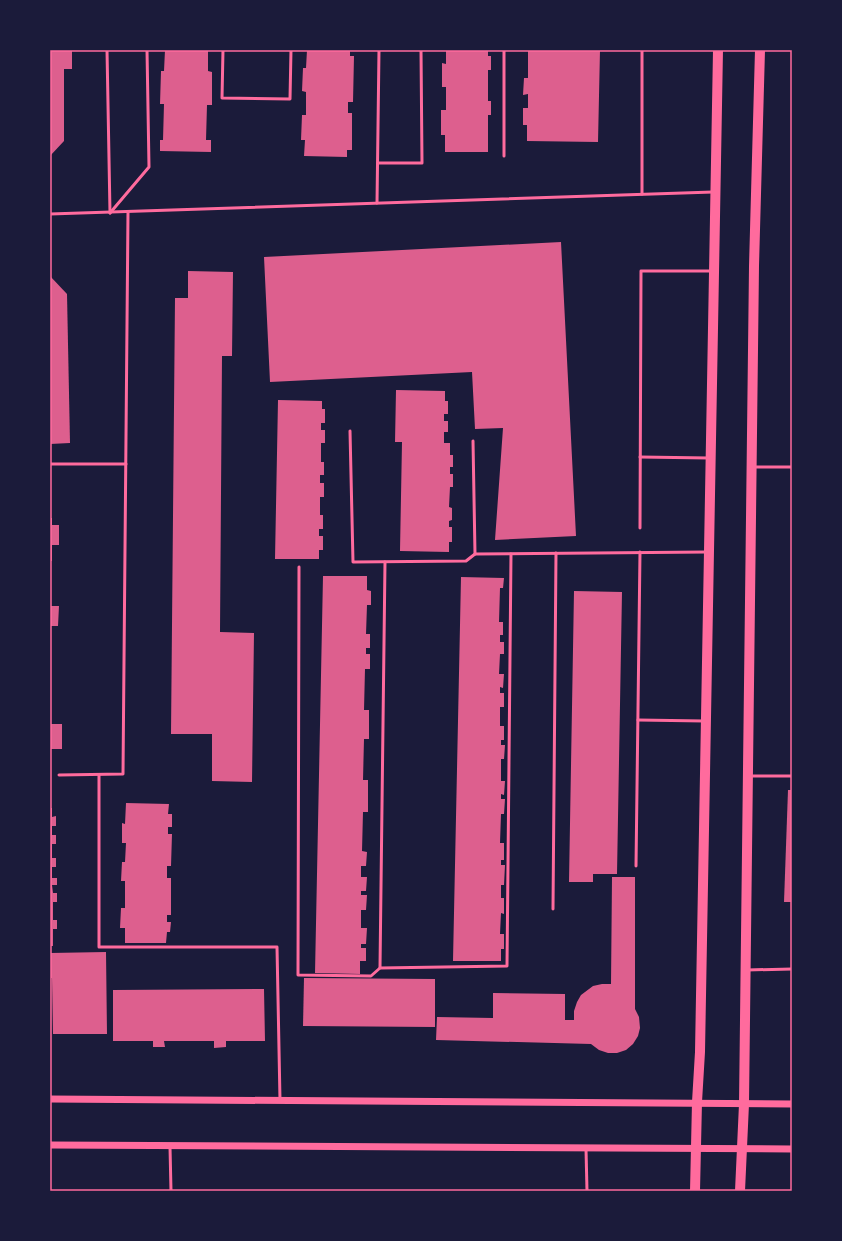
<svg xmlns="http://www.w3.org/2000/svg" width="842" height="1241" font-family="'Asap Condensed',sans-serif">
  <style>
    .building { fill: #dd5f8e }
    .lines { fill: none; stroke-linecap: round; stroke-linejoin: round }
    .service { stroke: #ff6b9d; stroke-width: 3 }
    .tertiary { stroke: #ff6b9d; stroke-width: 7 }
    .primary { stroke: #ff6b9d; stroke-width: 10 }
    .neatline { fill: none; stroke: #ff6b9d; stroke-width: 1.5 }
  </style>
  <rect width="100%" height="100%" fill="#1b1b3a"/>
  <!-- building -->
  <g class="building">
    <polygon points="50,50 72,50 72,69 64,69 64,141 50,156"/>
    <polygon points="165,50 208,50 208,71 212,72 212,105 207,105 206,140 211,140 211,152 160,151 160,140 163,140 164,104 160,104 161,71 164,71"/>
    <polygon points="307,50 350,50 350,56 354,56 353,102 348,102 348,113 352,113 352,150 347,150 347,157 304,156 305,140 301,140 302,115 306,115 306,92 302,91 303,68 306,68"/>
    <polygon points="446,50 488,50 488,56 491,56 491,70 488,70 488,101 491,101 491,115 488,115 488,152 445,152 445,135 441,135 441,110 446,110 446,87 442,87 442,63 446,64"/>
    <polygon points="528,50 600,50 598,142 527,141 527,125 523,125 523,108 528,108 528,94 523,95 524,78 528,78"/>
    <polygon points="561,242 576,536 495,540 503,428 475,429 472,372 270,382 264,257"/>
    <polygon points="188,271 233,272 232,356 222,356 220,632 254,633 252,782 212,781 212,734 171,734 175,298 188,298"/>
    <polygon points="50,276 67,294 70,443 50,444"/>
    <polygon points="396,390 445,391 445,401 448,401 448,414 444,414 444,421 448,421 448,432 444,432 444,443 450,443 450,455 453,455 453,467 450,467 450,474 453,474 453,487 450,487 449,507 452,508 452,520 449,521 449,527 452,527 452,542 449,542 449,552 400,551 402,442 395,442"/>
    <polygon points="278,400 322,401 322,409 325,409 325,423 321,423 321,430 325,430 325,443 321,443 321,462 324,462 324,475 320,475 320,483 324,483 324,497 320,497 320,515 323,515 323,529 319,529 319,536 323,536 323,550 319,550 319,559 275,559"/>
    <polygon points="50,518 52,518 52,525 59,525 59,545 52,545 52,561 50,561"/>
    <polygon points="323,576 367,576 367,590 371,591 371,605 367,605 366,634 370,634 370,648 366,648 366,654 370,654 370,669 365,669 364,710 369,710 369,739 364,739 363,780 368,780 368,812 363,812 362,851 367,852 366,866 361,866 361,877 367,877 366,891 361,891 361,895 367,895 366,910 361,910 361,928 367,928 366,944 361,944 361,948 366,948 366,961 360,961 360,974 315,973"/>
    <polygon points="461,577 504,578 503,588 500,588 499,622 503,622 503,635 500,635 500,642 504,642 504,654 500,654 499,674 504,674 503,688 500,687 500,693 504,693 504,707 500,707 500,726 504,726 504,740 501,740 501,745 505,745 504,759 501,759 501,781 505,781 504,795 501,794 501,799 505,799 504,814 501,814 500,843 504,843 504,860 501,860 501,865 505,865 504,885 501,885 501,898 504,898 504,914 501,913 500,934 504,934 504,949 501,949 501,961 453,961"/>
    <polygon points="574,591 622,592 617,874 593,874 593,882 569,882"/>
    <polygon points="50,606 59,606 58,626 51,626 51,633 50,633"/>
    <rect x="50" y="724" width="12" height="25"/>
    <polygon points="788,790 792,790 792,902 784,902"/>
    <polygon points="126,803 169,804 168,814 172,814 172,827 168,827 168,834 172,834 171,866 167,866 167,878 171,878 171,915 167,915 167,922 171,922 170,932 167,932 166,943 125,943 125,928 120,928 121,908 125,908 125,881 121,881 122,862 125,862 126,843 122,843 122,823 125,824"/>
    <polygon points="50,808 52,808 52,817 56,816 56,826 52,826 52,835 56,835 56,844 52,844 52,858 56,858 56,867 52,867 52,878 57,878 57,885 52,885 53,893 57,893 57,902 53,902 53,920 57,920 57,929 53,929 53,946 50,946"/>
    <polygon points="612,877 635,877 635,1009 639,1017 640,1028 638,1036 633,1044 626,1050 617,1053 608,1053 599,1050 591,1044 436,1040 437,1017 493,1018 493,993 565,994 565,1020 574,1020 574,1011 577,1002 581,995 593,986 602,984 611,984"/>
    <polygon points="106,952 107,1034 53,1034 52,978 50,978 50,953"/>
    <polygon points="304,978 435,979 435,1027 303,1026"/>
    <polygon points="264,989 265,1041 226,1041 226,1047 214,1048 214,1041 164,1041 165,1047 153,1047 153,1041 113,1041 113,990"/>
  </g>
  <g class="lines">
    <!-- service -->
    <g class="service">
      <polyline points="107,50 110,213"/>
      <polyline points="223,50 222,98 290,99 291,50"/>
      <polyline points="504,50 504,156"/>
      <polyline points="378,163 422,163 421,50"/>
      <polyline points="642,194 642,50"/>
      <polyline points="377,203 379,50"/>
      <polyline points="110,213 149,167 147,50"/>
      <polyline points="50,214 713,192"/>
      <polyline points="350,431 353,562 466,561 475,554"/>
      <polyline points="473,441 475,554 707,552"/>
      <polyline points="640,457 709,458"/>
      <polyline points="50,464 126,464"/>
      <polyline points="754,467 792,467"/>
      <polyline points="640,528 641,271 712,271"/>
      <polyline points="385,562 380,968 507,966 511,554"/>
      <polyline points="299,567 298,975 371,976 380,968"/>
      <polyline points="638,720 704,721"/>
      <polyline points="59,775 123,774 128,212"/>
      <polyline points="99,775 99,947 277,947 280,1100"/>
      <polyline points="750,776 792,776"/>
      <polyline points="636,866 640,552"/>
      <polyline points="553,909 556,553"/>
      <polyline points="747,970 792,969"/>
      <polyline points="170,1147 171,1191"/>
      <polyline points="586,1149 587,1191"/>
    </g>
    <!-- tertiary -->
    <g class="tertiary">
      <polyline points="50,1099 792,1104"/>
      <polyline points="50,1145 792,1149"/>
    </g>
    <!-- primary -->
    <g class="primary">
      <polyline points="695,1191 697,1102 700,1052 718,50"/>
      <polyline points="740,1191 744,1104 754,266 760,50"/>
    </g>
  </g>
  <!-- border -->
  <rect width="842" height="1241" fill="none" stroke="#1b1b3a" stroke-width="102"/>
  <rect x="51" y="51" width="740" height="1139" class="neatline"/>
</svg>
